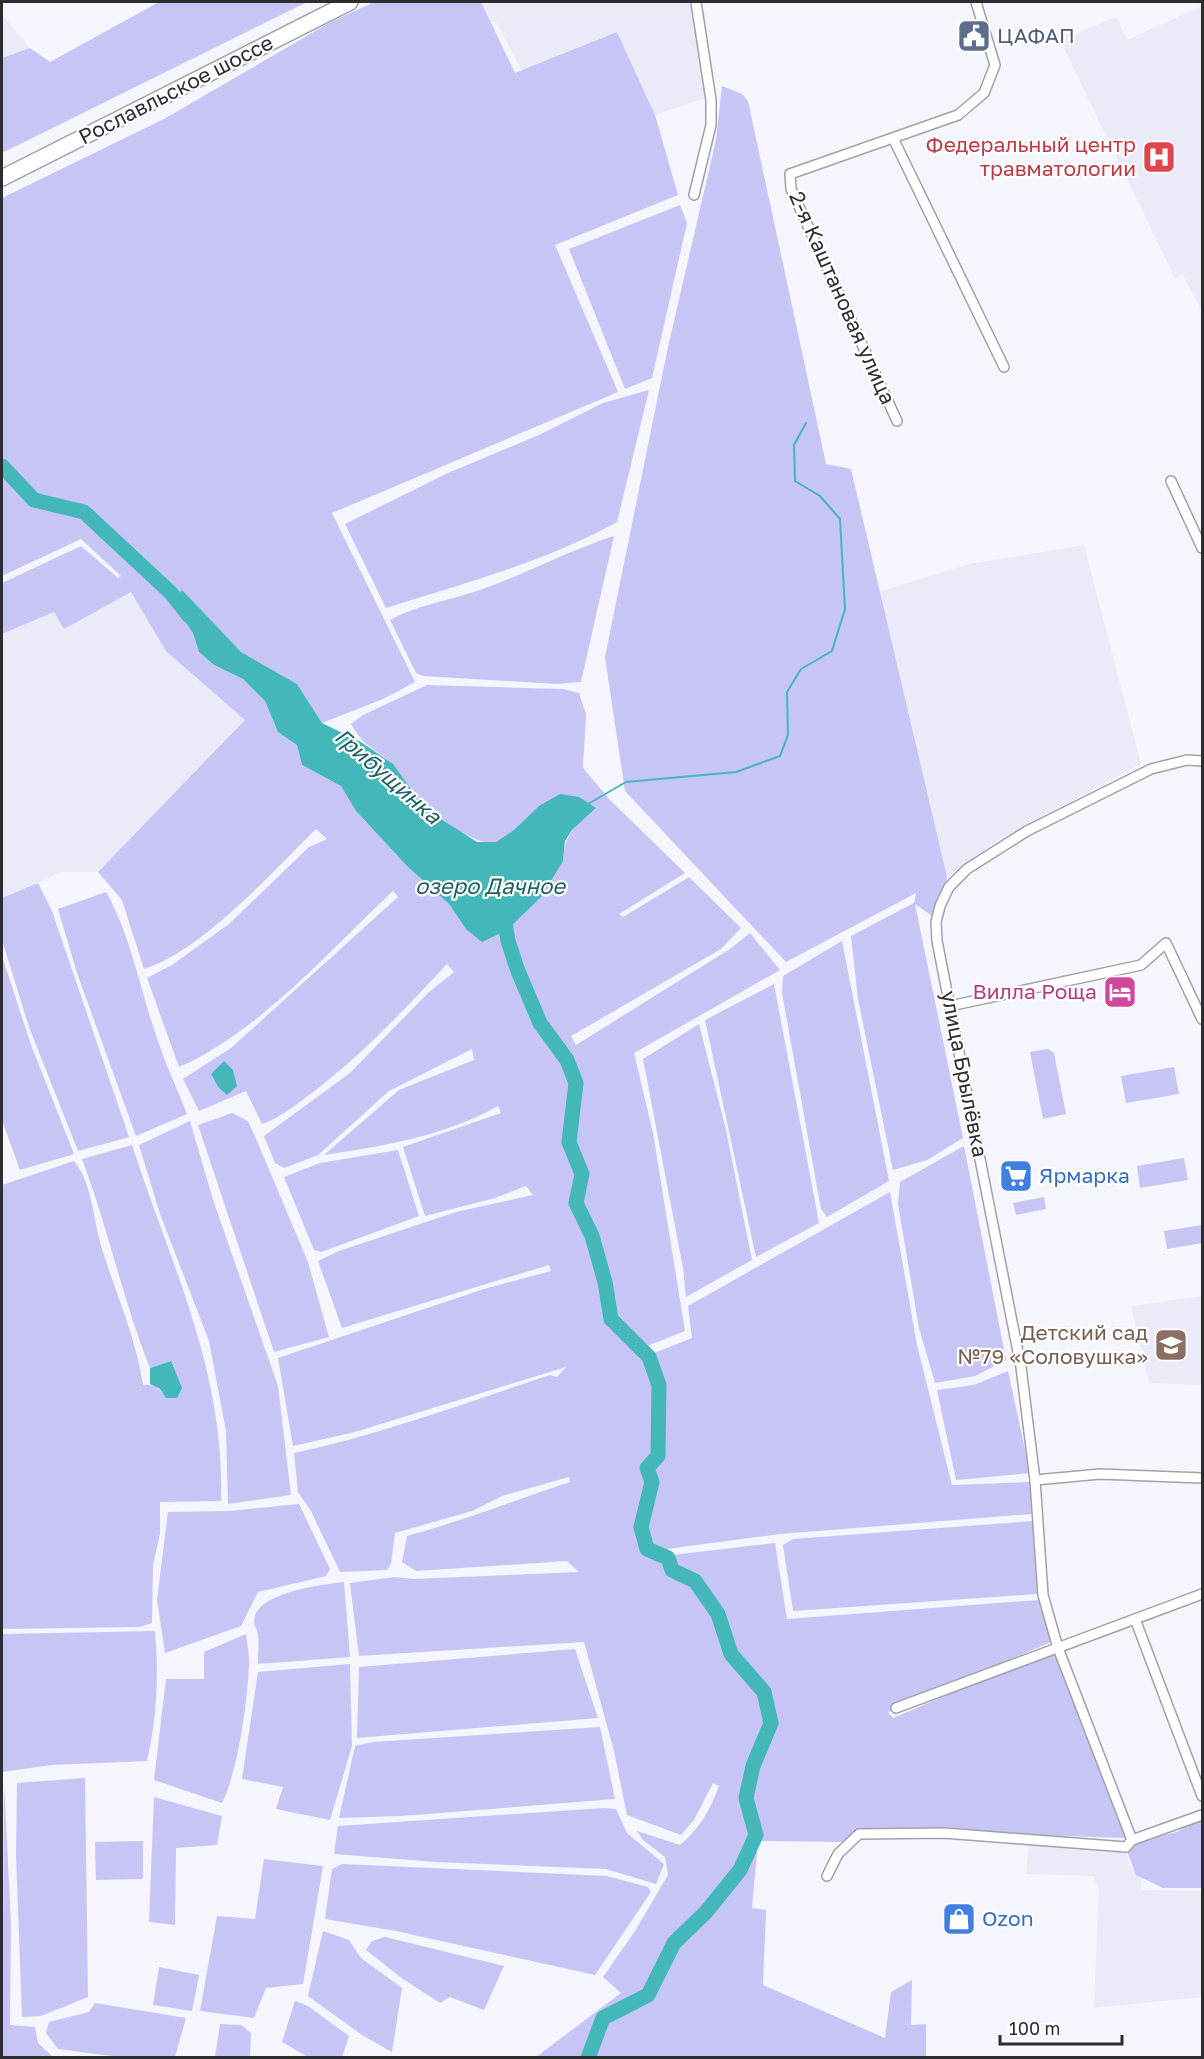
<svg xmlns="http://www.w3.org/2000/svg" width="1204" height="2059" font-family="'Golos Text',sans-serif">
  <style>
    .built { fill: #ebeaf9 }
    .green { fill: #c7c4f6 }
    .water { fill: #43b7ba }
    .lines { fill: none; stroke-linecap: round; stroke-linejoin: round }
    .stream { stroke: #43b7ba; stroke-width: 2 }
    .river { stroke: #43b7ba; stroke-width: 15 }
    .minor-casing { stroke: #a1a1a8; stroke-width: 12 }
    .primary-casing { stroke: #a1a1a8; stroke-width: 18 }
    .minor { stroke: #fff; stroke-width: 9 }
    .primary { stroke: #fff; stroke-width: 15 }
    .labels { text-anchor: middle; stroke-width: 4.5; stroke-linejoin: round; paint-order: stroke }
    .service-label { font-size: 21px; fill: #4e5e75; stroke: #fff; text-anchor: start }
    .street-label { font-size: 21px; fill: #2d2d30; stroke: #fff }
    .health-label { font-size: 21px; fill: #be3a42; stroke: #fff; text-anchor: end }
    .hotel-label { font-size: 21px; fill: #b23c85; stroke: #fff; text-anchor: end }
    .shop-label { font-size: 21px; fill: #366cbe; stroke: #fff; text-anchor: start }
    .education-label { font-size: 21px; fill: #785e54; stroke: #fff; text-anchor: end }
    .water-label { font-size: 22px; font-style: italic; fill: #216062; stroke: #fff }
  </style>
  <rect width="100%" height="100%" fill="#f5f5fd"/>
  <!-- built -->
  <g class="built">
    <polygon points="481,2 694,2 711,96 655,115 617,32 522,71 496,22 492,22"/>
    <polygon points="1202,6 1202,311 1182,274 1175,278 1057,34 1071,27 1075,34 1116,17 1127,40"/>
    <polygon points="2,15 30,48 2,58"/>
    <polygon points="1084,545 1141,764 997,841 947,877 878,592 969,564"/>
    <polygon points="131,592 166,651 246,720 98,872 62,872 2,898 2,634 55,612 65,628"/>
    <polygon points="1202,1296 1202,1385 1149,1383 1131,1306"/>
    <polygon points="1029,1844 1125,1850 1131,1866 1142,1880 1141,1890 1202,1891 1202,1997 1094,2008 1099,1889 1093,1876 1026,1874"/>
  </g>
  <!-- green -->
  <g class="green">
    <polygon points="159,2 307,2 2,153 2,58 30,48 50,62"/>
    <path d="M 374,2 L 481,2 L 515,73 L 617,32 L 655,115 L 678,195 L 555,245 L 618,392 L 332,513 L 415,682 L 383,699 L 322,723 L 297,684 L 241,652 L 224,636 L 174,603 L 193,633 L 199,652 L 214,665 L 243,679 L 265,701 L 278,732 L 297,744 L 302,765 L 341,786 L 356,811 L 407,866 L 449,904 L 466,929 L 563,861 C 566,828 575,829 596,808 L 539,806 C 527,818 512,837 496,842 C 476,848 427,811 415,795 C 407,786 401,774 393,765 C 375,747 366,750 351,724 L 363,715 L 427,685 L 563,689 L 579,693 L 586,714 L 583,768 L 610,800 L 685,873 L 619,914 L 623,917 L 689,877 L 741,928 L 721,949 L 571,1036 L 576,1045 L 730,949 L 750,933 L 780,970 L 634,1053 L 653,1133 L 685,1331 L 637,1350 L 639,1359 L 692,1338 L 688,1306 L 890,1192 L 917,1345 L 952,1485 L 1030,1482 L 1032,1514 L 780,1534 L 667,1549 L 672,1555 L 775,1543 L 787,1619 L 1038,1600 L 1053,1641 L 888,1712 L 893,1718 L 1055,1649 L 1083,1714 L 1126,1838 L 1028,1835 L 946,1827 L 859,1829 L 845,1842 L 758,1841 L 752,1908 L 766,1910 L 763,1985 L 885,2038 L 891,1992 L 912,1980 L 911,2025 L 926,2024 L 926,2057 L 536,2057 L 621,1993 L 603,1977 L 635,1931 L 668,1875 L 665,1857 L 643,1840 L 637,1831 L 680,1845 C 700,1828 710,1810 719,1786 L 713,1783 L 694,1820 L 681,1835 L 627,1815 L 614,1751 L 584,1642 L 359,1656 L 350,1583 L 395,1577 L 413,1579 L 579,1572 L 567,1561 L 416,1571 L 402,1562 L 407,1536 C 462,1521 516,1500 570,1482 L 569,1477 L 502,1496 L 472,1511 L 395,1533 L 391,1564 L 387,1570 L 340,1572 L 311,1511 L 298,1492 L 294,1453 C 382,1434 465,1403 550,1375 L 557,1377 L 566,1367 L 355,1432 L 293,1446 L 278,1358 L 484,1289 L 551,1271 L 549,1265 L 342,1328 L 318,1261 L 339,1251 L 456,1212 L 533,1195 L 526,1186 L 495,1198 L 425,1216 L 403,1147 L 501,1113 L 498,1106 C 445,1136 384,1146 324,1155 L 399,1090 L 474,1060 L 472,1049 L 389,1091 L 318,1155 L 284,1168 L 275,1163 L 264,1136 L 350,1073 L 428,993 L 454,972 L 447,964 C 404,1010 363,1054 313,1092 C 296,1105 281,1117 262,1124 L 246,1091 L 199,1111 L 183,1079 L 231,1048 L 398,897 L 393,891 C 330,950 258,1033 179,1067 L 147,978 L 172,965 L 229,924 L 309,847 L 327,839 L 316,829 C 270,874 204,949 144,969 L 122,900 L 98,872 L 245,720 L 166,651 L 131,592 L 64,629 L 54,612 L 2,634 L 2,583 L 81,546 L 118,578 L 121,576 L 81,539 L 2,576 L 2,198 L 164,119 L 329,23 Z"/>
    <polygon points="722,86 742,94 748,101 826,464 851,469 947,877 938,920 915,904 963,1138 927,1160 893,1170 858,999 851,936 914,903 916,893 786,962 625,791 605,657 668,347 716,140"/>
    <polygon points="680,205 687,223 652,378 625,389 569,249"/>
    <path d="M 649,390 L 617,522 C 545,562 465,583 386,608 L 345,524 L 448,473 L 539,435 L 603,403 Z"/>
    <path d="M 614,536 L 581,682 L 558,684 L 423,676 L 416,673 L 390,620 C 418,605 447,601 477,591 C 524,575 567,551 614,536 Z"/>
    <polygon points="38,883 52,911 129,1137 78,1151 29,1027 2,940 2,898"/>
    <path d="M 106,892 C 132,938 140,991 158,1041 C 166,1066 178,1090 187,1114 L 136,1136 L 77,973 L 58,909 Z"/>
    <polygon points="842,941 889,1181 827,1217 821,1209 782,993 783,976"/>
    <polygon points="2,956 31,1045 74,1154 20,1170 2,1120"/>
    <polygon points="774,984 819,1223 756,1257 705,1020"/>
    <polygon points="699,1024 726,1130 752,1260 686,1297 683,1268 643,1059"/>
    <polygon points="1048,1049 1054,1053 1066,1114 1043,1119 1030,1052"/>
    <polygon points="1174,1067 1179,1094 1126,1103 1121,1076"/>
    <polygon points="232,1113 248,1121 257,1141 308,1262 329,1337 274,1352 198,1125"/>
    <polygon points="190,1121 213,1200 278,1386 291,1495 228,1504 226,1431 209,1341 160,1214 139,1145"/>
    <path d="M 132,1145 C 171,1266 225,1370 221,1501 L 160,1502 L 160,1534 L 153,1565 L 152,1623 L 140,1627 L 2,1629 L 2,1185 L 74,1161 C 93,1184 93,1221 102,1249 C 116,1294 136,1338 143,1385 C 154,1384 160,1389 166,1398 L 170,1361 L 150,1368 C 123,1300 108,1228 82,1159 Z"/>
    <polygon points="964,1146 1006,1360 975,1376 935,1383 919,1328 898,1204 900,1182"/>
    <polygon points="398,1150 419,1216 321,1252 314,1250 284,1177 320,1163"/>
    <polygon points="1184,1158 1188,1180 1140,1188 1137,1166"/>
    <polygon points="1044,1197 1046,1209 1016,1215 1013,1203"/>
    <polygon points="1202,1225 1202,1243 1167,1249 1164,1231"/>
    <polygon points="1008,1371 1030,1473 956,1480 937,1390 974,1385"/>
    <polygon points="299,1504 330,1569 326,1576 258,1592 241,1626 165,1653 157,1600 168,1512 230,1511"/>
    <polygon points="1033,1521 1037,1594 793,1611 783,1545 793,1539"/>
    <path d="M 344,1582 L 350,1657 L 258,1664 C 258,1654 259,1644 258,1635 C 258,1631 254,1626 254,1622 C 254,1592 322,1585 344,1582 Z"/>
    <path d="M 155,1631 C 159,1676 157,1717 147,1761 L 51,1765 L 2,1772 L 2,1634 Z"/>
    <path d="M 246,1634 C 247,1644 250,1656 249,1666 C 247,1704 238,1771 222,1803 L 154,1780 L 166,1679 L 204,1679 L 204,1652 Z"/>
    <polygon points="575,1649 598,1718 357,1738 359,1667"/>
    <polygon points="350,1664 352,1746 330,1820 276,1809 283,1787 242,1779 258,1672"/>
    <polygon points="600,1727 615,1799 402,1816 339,1818 355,1746 373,1742"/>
    <polygon points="85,1778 88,1997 41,2016 22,2017 16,1855 17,1783"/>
    <polygon points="4,1783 11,1923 10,2025 35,2027 38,2043 53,2057 2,2057"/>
    <polygon points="154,1797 222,1816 217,1845 176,1848 175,1925 149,1922"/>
    <polygon points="604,1808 616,1809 627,1833 664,1864 656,1884 606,1869 436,1862 334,1854 338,1826"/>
    <polygon points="1202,1817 1202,1888 1163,1888 1136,1875 1127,1851 1139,1841 1177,1832"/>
    <polygon points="143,1841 143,1879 96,1880 95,1842"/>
    <polygon points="264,1859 323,1866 303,1984 266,1988 254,2018 200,2011 217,1916 255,1919"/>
    <polygon points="342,1864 607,1876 648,1887 651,1892 595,1975 396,1931 325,1919 332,1869"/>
    <polygon points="323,1931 349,1940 361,1958 402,1988 392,2052 362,2035 308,1996"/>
    <polygon points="385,1937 504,1966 484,2010 450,1997 440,2003 403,1979 366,1950 372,1941"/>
    <polygon points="159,1967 199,1975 192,2011 153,2005"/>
    <polygon points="295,2001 308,2006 349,2036 342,2057 308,2057 282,2042"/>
    <polygon points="95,2003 186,2018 175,2057 119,2057 58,2049 46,2033 49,2022 89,2012"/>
    <polygon points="220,2024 241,2025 251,2033 250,2057 215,2057"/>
  </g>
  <!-- water -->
  <g class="water">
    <polygon points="182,590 241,652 297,684 322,723 361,742 393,764 415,795 433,814 477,842 496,842 514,830 539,806 560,794 579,797 596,808 572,830 565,841 563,861 541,897 507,930 482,942 466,929 449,904 407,866 356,811 341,786 302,765 297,745 278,732 265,701 243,679 214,665 199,652 193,633 173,603"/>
    <polygon points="224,1061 233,1070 237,1086 227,1095 219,1088 211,1074"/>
    <polygon points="171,1361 182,1388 177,1398 166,1398 160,1389 150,1384 150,1368"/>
  </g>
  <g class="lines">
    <!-- stream -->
    <polyline class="stream" points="588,804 626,782 736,772 780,756 788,735 787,692 801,669 832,651 845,609 840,519 820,496 795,481 794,445 806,423"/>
    <!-- river -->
    <g class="river">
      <polyline points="2,466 34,500 84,512 171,593 189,616"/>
      <polyline points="503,910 508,941 518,971 540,1023 567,1060 576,1083 569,1142 582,1174 576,1203 592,1236 605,1282 611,1319 649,1357 659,1385 658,1456 647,1468 652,1482 641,1527 647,1549 668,1558 672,1570 695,1581 718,1614 731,1654 764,1692 771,1723 753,1766 746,1798 756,1835 740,1870 706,1912 674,1943 648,1995 603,2018 588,2058"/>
    </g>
    <!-- minor casing -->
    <g class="minor-casing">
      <g id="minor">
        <polyline points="893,138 1004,367"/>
        <polyline points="694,195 711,125 711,100 696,2"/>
        <polyline points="897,421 791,189 790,174 958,115 984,93 995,65 976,2"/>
        <polyline points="1171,481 1202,548"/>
        <polyline points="950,1006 1141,965 1166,943 1202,1019"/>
        <polyline points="1035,1480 1100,1474 1202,1478"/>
        <polyline points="1135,1619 1202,1796"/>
        <polyline points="896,1708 1202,1594"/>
        <polyline points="1132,1840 1202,1815"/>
        <polyline points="827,1876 838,1854 859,1834 944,1833 1126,1847 1132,1840 1058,1648 1043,1595 1035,1480 1021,1367 937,941 936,922 940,906 949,887 967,869 1027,831 1151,769 1187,760 1202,761"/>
      </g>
    </g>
    <!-- primary casing -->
    <g class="primary-casing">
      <polyline id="primary" points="2,178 350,2"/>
    </g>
    <!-- minor -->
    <use href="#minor" class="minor"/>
    <!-- primary -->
    <use href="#primary" class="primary"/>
  </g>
  <!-- icons -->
  <defs>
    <g id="civic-square" transform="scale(1.725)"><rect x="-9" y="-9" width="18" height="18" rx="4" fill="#5c6f8a" stroke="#fff"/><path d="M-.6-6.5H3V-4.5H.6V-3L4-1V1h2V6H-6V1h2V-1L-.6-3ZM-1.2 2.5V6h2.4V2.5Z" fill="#fff"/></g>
    <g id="hospital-square" transform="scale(1.725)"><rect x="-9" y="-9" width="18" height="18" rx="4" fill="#e0444e" stroke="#fff"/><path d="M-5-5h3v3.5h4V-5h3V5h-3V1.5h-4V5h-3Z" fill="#fff"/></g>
    <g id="hotel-square" transform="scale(1.725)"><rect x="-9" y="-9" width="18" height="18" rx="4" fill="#d1479c" stroke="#fff"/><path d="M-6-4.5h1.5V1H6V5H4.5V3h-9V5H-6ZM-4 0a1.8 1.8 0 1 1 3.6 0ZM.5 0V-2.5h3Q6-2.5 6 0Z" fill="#fff"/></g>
    <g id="supermarket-square" transform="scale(1.725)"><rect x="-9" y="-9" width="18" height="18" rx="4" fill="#3f7fe0" stroke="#fff"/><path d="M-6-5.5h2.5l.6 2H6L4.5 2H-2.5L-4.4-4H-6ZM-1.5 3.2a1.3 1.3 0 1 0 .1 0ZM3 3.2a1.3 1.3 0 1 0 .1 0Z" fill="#fff"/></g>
    <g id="school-square" transform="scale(1.725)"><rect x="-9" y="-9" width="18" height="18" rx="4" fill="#8d6e63" stroke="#fff"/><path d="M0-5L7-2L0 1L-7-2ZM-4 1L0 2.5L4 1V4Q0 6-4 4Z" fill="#fff"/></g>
    <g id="shop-square" transform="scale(1.725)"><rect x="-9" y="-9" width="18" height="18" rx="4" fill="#3f7fe0" stroke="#fff"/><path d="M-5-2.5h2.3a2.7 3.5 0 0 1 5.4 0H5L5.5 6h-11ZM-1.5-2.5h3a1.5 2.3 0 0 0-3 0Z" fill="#fff"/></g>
  </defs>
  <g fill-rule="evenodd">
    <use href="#civic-square" x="974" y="36"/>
    <use href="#hospital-square" x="1159" y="157"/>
    <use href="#hotel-square" x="1120" y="992"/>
    <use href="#supermarket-square" x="1016" y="1176"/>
    <use href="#school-square" x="1171" y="1345"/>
    <use href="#shop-square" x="959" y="1919"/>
  </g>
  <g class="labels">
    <!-- service labels -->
    <g class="service-label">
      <text x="997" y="43">ЦАФАП</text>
    </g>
    <!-- street labels -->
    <g class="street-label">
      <text transform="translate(176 90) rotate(-27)" y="7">Рославльское шоссе</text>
      <text transform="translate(842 298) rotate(66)" y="7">2-я Каштановая улица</text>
      <text transform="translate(964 1074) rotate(79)" y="7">улица Брылёвка</text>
    </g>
    <!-- health labels -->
    <g class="health-label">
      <text x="1136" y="152">Федеральный центр<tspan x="1136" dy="24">травматологии</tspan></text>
    </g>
    <!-- hotel labels -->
    <g class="hotel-label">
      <text x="1097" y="999">Вилла Роща</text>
    </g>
    <!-- shop labels -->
    <g class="shop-label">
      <text x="1039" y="1183">Ярмарка</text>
      <text x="982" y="1926">Ozon</text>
    </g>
    <!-- education labels -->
    <g class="education-label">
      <text x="1148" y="1340">Детский сад<tspan x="1148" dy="24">№79 «Соловушка»</tspan></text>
    </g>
    <!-- water labels -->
    <g class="water-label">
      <text transform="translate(388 776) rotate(41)" y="8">Грибущинка</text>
      <text x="490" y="894">озеро Дачное</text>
    </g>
  </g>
  <!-- border -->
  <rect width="1204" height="2059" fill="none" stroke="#2d2d30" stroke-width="6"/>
  <!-- scale -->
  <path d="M1000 2035v9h122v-9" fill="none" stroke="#2d2d30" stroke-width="3"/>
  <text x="1009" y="2035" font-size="18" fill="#2d2d30" stroke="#ffffff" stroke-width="4.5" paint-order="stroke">100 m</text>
</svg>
